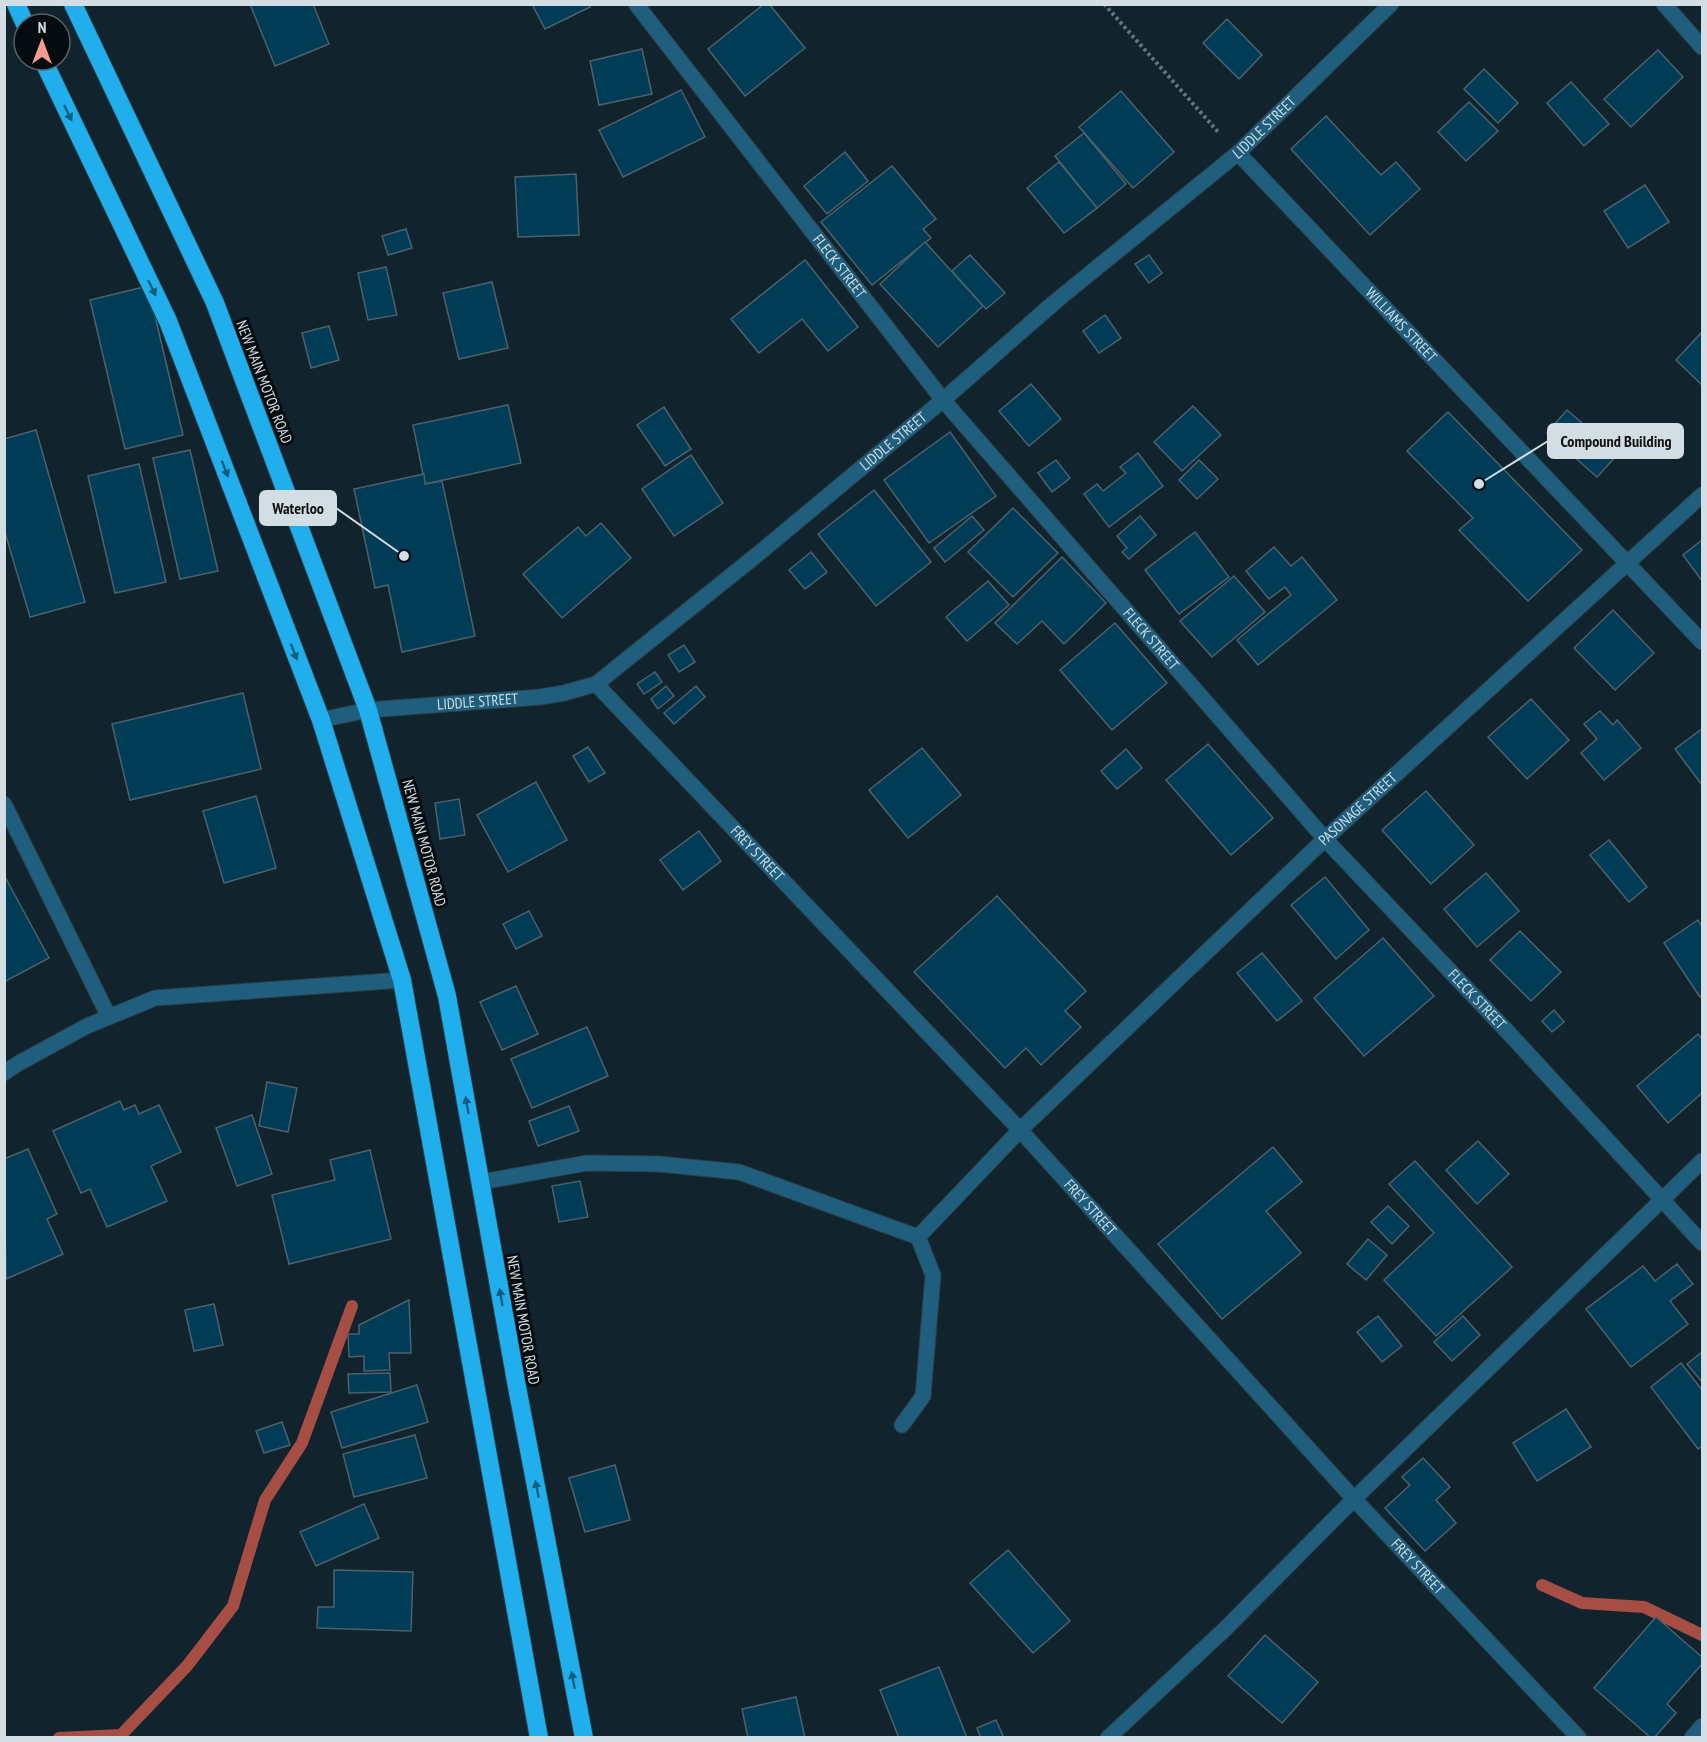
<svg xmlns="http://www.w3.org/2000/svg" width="1707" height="1742" font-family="'PT Sans Narrow',sans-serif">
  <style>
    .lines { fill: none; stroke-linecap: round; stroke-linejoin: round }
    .stream { stroke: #a64e44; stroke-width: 12 }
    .building { fill: #003c56; stroke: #4d616d; stroke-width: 1.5 }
    .lane-casing { stroke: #2c3e47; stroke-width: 17 }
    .street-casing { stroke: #2c3e47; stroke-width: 17 }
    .highway-casing { stroke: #2c3e47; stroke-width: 20 }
    .path { stroke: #66757e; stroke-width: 4; stroke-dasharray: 3 3; stroke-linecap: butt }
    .lane { stroke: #1f5e7d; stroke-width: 15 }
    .street { stroke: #1f5e7d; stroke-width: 15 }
    .highway { stroke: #20afec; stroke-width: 18 }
    .oneway { fill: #125e7e }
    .labels { text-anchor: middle; stroke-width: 6; stroke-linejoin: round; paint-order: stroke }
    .street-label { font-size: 15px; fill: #d2dde4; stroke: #050c10 }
    .leader { fill: none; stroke: #d2dde4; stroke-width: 2 }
    .callout-dot { fill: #d2dde4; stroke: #050c10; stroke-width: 2 }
    .callout { fill: #d2dde4; stroke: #d2dde4; stroke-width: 2 }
    .callout-label { font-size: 16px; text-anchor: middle; font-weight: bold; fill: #111 }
  </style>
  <rect width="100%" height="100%" fill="#11242e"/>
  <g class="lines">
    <!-- stream -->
    <g class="stream">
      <polyline points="1542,1585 1582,1603 1644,1607 1702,1635"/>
      <polyline points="59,1738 121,1735 187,1666 233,1606 265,1500 302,1443 352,1306"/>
    </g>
  </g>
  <!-- building -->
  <g class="building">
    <polygon points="250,4 313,4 329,44 275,66"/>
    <polygon points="532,4 589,4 590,7 545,29"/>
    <polygon points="764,4 769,4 805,48 745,96 708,49"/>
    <polygon points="1227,19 1262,55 1239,79 1203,43"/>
    <polygon points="642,49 652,94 599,105 590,61"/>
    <polygon points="1658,50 1683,77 1631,127 1604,99"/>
    <polygon points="1484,69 1518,103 1498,123 1464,89"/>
    <polygon points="1571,82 1609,124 1584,146 1547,103"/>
    <polygon points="681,90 705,137 623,177 599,130"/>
    <polygon points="1121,91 1174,152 1133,188 1079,127"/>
    <polygon points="1469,102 1498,131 1466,161 1438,132"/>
    <polygon points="1326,116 1381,175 1396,162 1420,189 1370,235 1291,149"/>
    <polygon points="1084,133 1126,184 1097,208 1055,156"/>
    <polygon points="845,152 868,181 827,214 804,186"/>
    <polygon points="1059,162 1097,208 1064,233 1027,188"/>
    <polygon points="892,166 936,219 923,229 931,238 872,285 821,222"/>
    <polygon points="576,174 579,235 518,237 515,177"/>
    <polygon points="1645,185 1669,222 1628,248 1604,211"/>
    <polygon points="406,229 412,248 388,255 382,236"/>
    <polygon points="925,242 983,306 938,347 880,284"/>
    <polygon points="970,255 1005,293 986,309 952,271"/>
    <polygon points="1149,255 1162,273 1149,283 1135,264"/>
    <polygon points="805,260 858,327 828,351 802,319 759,353 731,319"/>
    <polygon points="386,267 397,315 368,320 358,273"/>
    <polygon points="492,282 508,348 459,359 443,293"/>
    <polygon points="148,286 183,435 125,449 90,300"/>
    <polygon points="1105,315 1121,338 1099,353 1083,331"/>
    <polygon points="329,326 339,360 311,368 302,333"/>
    <polygon points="1702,332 1702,385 1676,360"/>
    <polygon points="1031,384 1061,419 1029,446 999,411"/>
    <polygon points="508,405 521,463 425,484 413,425"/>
    <polygon points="1193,406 1221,435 1182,471 1154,442"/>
    <polygon points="664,407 691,449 665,466 637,425"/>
    <polygon points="1567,410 1618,454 1597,477 1547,433"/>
    <polygon points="1448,412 1582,550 1528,601 1459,530 1473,518 1407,451"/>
    <polygon points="36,430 85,602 30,617 4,529 4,439"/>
    <polygon points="950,432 996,496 929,543 884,480"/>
    <polygon points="190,450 218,571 180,579 153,458"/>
    <polygon points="1138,453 1163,486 1109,527 1084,494 1097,484 1103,491 1126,473 1120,467"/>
    <polygon points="691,455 723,503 674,536 642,489"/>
    <polygon points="1056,460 1070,478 1052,492 1038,473"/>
    <polygon points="1199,460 1218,479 1197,499 1179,480"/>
    <polygon points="139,464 166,582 115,593 88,476"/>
    <polygon points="424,474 425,484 442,481 475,636 402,652 388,585 375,588 354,489"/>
    <polygon points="874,490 931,562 876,606 818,534"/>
    <polygon points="1013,508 1058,553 1013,597 968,552"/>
    <polygon points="972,516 984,530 945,562 934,548"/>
    <polygon points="1140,516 1156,535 1129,559 1122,552 1127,548 1117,536"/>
    <polygon points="601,523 631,558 562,618 523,574 578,527 586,536"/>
    <polygon points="1195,532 1229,577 1179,614 1145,570"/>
    <polygon points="1702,540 1702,581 1683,555"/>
    <polygon points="1274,547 1291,566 1302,557 1337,600 1258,665 1237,640 1291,595 1285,587 1269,599 1246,571"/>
    <polygon points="811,552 827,572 805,589 789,570"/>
    <polygon points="1062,557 1106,603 1064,644 1042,621 1017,644 995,623"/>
    <polygon points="1234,576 1265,612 1212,657 1180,621"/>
    <polygon points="988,581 1009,605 967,641 946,617"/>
    <polygon points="1613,610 1654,653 1615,690 1574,648"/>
    <polygon points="1115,623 1167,683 1112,730 1060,670"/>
    <polygon points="684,645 695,662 679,672 668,655"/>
    <polygon points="655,672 662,682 644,694 637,684"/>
    <polygon points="666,686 674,696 658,709 651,699"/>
    <polygon points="696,686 705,697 674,724 664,713"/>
    <polygon points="243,693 261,769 130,800 112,724"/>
    <polygon points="1531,699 1569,740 1527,779 1488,737"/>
    <polygon points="1600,711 1613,725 1617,720 1641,748 1604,780 1581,753 1597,739 1584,724"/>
    <polygon points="1702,729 1702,785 1675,749"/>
    <polygon points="1208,744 1273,818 1231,855 1166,780"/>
    <polygon points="588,747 605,773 589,782 573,756"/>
    <polygon points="922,748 961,795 908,838 869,790"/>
    <polygon points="1126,749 1142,768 1117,789 1101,771"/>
    <polygon points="536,782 567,840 508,872 477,815"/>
    <polygon points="1426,791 1474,845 1431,884 1382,830"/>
    <polygon points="256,796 276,868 224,883 203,811"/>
    <polygon points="459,799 465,835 440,839 435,803"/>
    <polygon points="699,831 721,861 683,890 660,860"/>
    <polygon points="1609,840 1647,887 1629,902 1590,855"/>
    <polygon points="1486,873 1519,911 1477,947 1444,909"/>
    <polygon points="4,875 49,958 4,982"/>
    <polygon points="1325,877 1369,930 1336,959 1291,905"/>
    <polygon points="997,896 1086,991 1065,1011 1081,1027 1041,1065 1026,1048 1005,1068 914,972"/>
    <polygon points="529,911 542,936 516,949 503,924"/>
    <polygon points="1698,920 1702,927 1702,995 1700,997 1664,943"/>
    <polygon points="1520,931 1561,972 1531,1001 1490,960"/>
    <polygon points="1383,938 1434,996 1364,1056 1314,998"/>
    <polygon points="1262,953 1302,1001 1277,1021 1237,973"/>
    <polygon points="516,986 538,1034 502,1050 480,1002"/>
    <polygon points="1554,1010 1564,1022 1552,1032 1542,1021"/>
    <polygon points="587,1027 608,1076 532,1108 511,1059"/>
    <polygon points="1698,1034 1702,1039 1702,1093 1668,1123 1637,1086"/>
    <polygon points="267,1082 297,1088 288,1132 259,1126"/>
    <polygon points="120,1101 124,1110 135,1105 139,1114 159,1105 181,1152 151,1166 167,1201 107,1227 90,1189 81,1193 53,1131"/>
    <polygon points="569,1106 579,1131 538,1146 529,1121"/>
    <polygon points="252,1115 272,1174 237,1186 216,1128"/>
    <polygon points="1478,1141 1509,1174 1477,1204 1446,1170"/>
    <polygon points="1273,1147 1302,1182 1266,1211 1301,1253 1222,1319 1158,1244"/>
    <polygon points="28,1149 57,1214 47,1219 63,1254 6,1279 4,1159"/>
    <polygon points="370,1150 391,1239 289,1264 272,1195 335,1180 330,1160"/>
    <polygon points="1415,1161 1512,1267 1436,1336 1384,1280 1434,1233 1389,1184"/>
    <polygon points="580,1181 588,1217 559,1222 552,1186"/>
    <polygon points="1388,1206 1409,1226 1392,1244 1371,1222"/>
    <polygon points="1368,1239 1387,1255 1366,1280 1347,1264"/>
    <polygon points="1677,1264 1693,1284 1670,1301 1688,1324 1631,1367 1586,1309 1643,1266 1655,1281"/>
    <polygon points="409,1300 411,1353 389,1353 390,1370 364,1371 364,1356 349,1357 348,1334 359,1334 359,1325"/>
    <polygon points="214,1304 223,1345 194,1351 185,1310"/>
    <polygon points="1378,1316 1402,1346 1382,1362 1357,1332"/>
    <polygon points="1463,1316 1480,1335 1452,1361 1434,1342"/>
    <polygon points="1702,1352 1702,1382 1687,1364"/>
    <polygon points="1681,1363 1702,1390 1702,1446 1698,1449 1651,1387"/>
    <polygon points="390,1373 391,1392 349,1393 348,1374"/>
    <polygon points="417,1385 428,1422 342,1448 331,1412"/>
    <polygon points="1566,1409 1591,1447 1537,1481 1513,1443"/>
    <polygon points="282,1422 290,1445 264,1453 256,1431"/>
    <polygon points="415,1435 427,1478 354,1497 343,1454"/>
    <polygon points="1423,1458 1450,1487 1436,1500 1456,1523 1425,1551 1385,1508 1410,1485 1402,1477"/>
    <polygon points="615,1465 630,1520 585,1532 569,1478"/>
    <polygon points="364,1504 379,1538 316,1566 300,1532"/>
    <polygon points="1008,1550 1070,1621 1033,1653 970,1583"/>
    <polygon points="334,1570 413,1572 411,1631 317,1628 318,1607 334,1607"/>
    <polygon points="1656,1617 1702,1657 1702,1664 1667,1704 1676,1713 1654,1738 1651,1738 1594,1688"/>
    <polygon points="1265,1635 1318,1682 1282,1723 1228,1676"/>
    <polygon points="939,1667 967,1738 899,1738 880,1690"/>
    <polygon points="796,1697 805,1738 748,1738 742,1709"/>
    <polygon points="996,1720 1004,1738 981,1738 977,1728"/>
  </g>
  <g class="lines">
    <!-- lane casing -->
    <g class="lane-casing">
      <g id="lane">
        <polyline points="4,804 109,1017"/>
        <polyline points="481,1182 587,1163 659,1164 739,1172 918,1237 933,1275 923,1396 902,1425"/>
        <polyline points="918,1237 1020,1130"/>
      </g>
    </g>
    <!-- street casing -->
    <g class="street-casing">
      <g id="street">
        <path id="s1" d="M 636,4 L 943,400 L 1325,839 L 1505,1029 L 1702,1243"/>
        <polyline points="1664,4 1702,47"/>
        <path id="s2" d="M 1238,153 L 1702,642"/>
        <path id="s3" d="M 596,684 L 1020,1130 L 1354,1499 L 1579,1738"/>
        <path id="s4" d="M 321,720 L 368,710 L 540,697 L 564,693 L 596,684 L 758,554 L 943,400 L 1056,301 L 1238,153 L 1391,4"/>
        <polyline points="4,1073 19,1063 87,1026 155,998 402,980"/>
        <path id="s5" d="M 1020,1130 L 1325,839 L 1702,495"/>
        <polyline points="1108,1738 1224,1630 1354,1499 1702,1161"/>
        <polyline points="1692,1738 1702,1726"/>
      </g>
    </g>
    <!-- highway casing -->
    <g class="highway-casing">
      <g id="highway">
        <polyline points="16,4 25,24"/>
        <polyline points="73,4 215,303 368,710 447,996 517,1387 584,1738"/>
        <polyline points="43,60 168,321 321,720 402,980 539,1738"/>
      </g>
    </g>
    <!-- path -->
    <polyline class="path" points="1104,4 1220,134"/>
    <!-- lane -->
    <use href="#lane" class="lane"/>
    <!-- street -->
    <use href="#street" class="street"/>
    <!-- highway -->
    <use href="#highway" class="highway"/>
  </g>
  <!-- one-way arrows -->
  <defs><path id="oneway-solid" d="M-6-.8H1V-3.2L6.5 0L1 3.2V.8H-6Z" transform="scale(1.5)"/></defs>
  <g class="oneway">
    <use href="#oneway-solid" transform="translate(68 113) rotate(64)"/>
    <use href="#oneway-solid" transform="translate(152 288) rotate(64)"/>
    <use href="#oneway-solid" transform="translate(225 469) rotate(69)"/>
    <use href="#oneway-solid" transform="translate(294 652) rotate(69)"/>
    <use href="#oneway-solid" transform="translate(467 1105) rotate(-100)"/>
    <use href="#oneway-solid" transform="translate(501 1297) rotate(-100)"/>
    <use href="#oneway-solid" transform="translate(537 1489) rotate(-101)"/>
    <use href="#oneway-solid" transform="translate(573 1680) rotate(-101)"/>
  </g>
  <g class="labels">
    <!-- street labels -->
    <g class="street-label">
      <text dy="5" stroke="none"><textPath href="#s4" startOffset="1148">LIDDLE STREET</textPath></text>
      <text dy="5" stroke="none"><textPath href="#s1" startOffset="332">FLECK STREET</textPath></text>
      <text dy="5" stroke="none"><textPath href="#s2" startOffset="237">WILLIAMS STREET</textPath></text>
      <text transform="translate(264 382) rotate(69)" y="5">NEW MAIN MOTOR ROAD</text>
      <text dy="5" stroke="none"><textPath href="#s4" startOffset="662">LIDDLE STREET</textPath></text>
      <text dy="5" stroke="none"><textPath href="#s1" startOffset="818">FLECK STREET</textPath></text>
      <text dy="5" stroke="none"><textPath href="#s4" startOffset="158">LIDDLE STREET</textPath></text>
      <text dy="5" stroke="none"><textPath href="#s5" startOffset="466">PASONAGE STREET</textPath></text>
      <text transform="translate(424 843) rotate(75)" y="5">NEW MAIN MOTOR ROAD</text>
      <text dy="5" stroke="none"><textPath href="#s3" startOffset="234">FREY STREET</textPath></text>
      <text dy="5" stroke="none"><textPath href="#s1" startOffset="1304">FLECK STREET</textPath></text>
      <text dy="5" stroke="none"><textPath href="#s3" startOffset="720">FREY STREET</textPath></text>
      <text transform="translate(523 1320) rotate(80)" y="5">NEW MAIN MOTOR ROAD</text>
      <text dy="5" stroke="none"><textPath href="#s3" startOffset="1206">FREY STREET</textPath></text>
    </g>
  </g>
  <!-- callouts -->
  <path class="leader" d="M1479 484L1548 441M404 556L336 508"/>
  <g class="callout-dot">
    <circle cx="1479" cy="484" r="6"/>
    <circle cx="404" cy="556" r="6"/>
  </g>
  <g class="callout">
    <rect x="1548" y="424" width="135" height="34" rx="6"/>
    <rect x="260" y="491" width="76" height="34" rx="6"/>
  </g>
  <g class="callout-label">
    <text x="1616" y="447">Compound Building</text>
    <text x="298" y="514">Waterloo</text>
  </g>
  <!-- border -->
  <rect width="1707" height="1742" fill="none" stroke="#d2dde4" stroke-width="12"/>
  <!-- north arrow -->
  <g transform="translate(42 42)"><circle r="28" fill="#050c10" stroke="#576065" stroke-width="1.5"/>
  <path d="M0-4.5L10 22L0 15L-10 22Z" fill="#f59c90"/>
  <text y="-9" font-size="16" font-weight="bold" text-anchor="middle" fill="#d2dde4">N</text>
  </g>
</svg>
